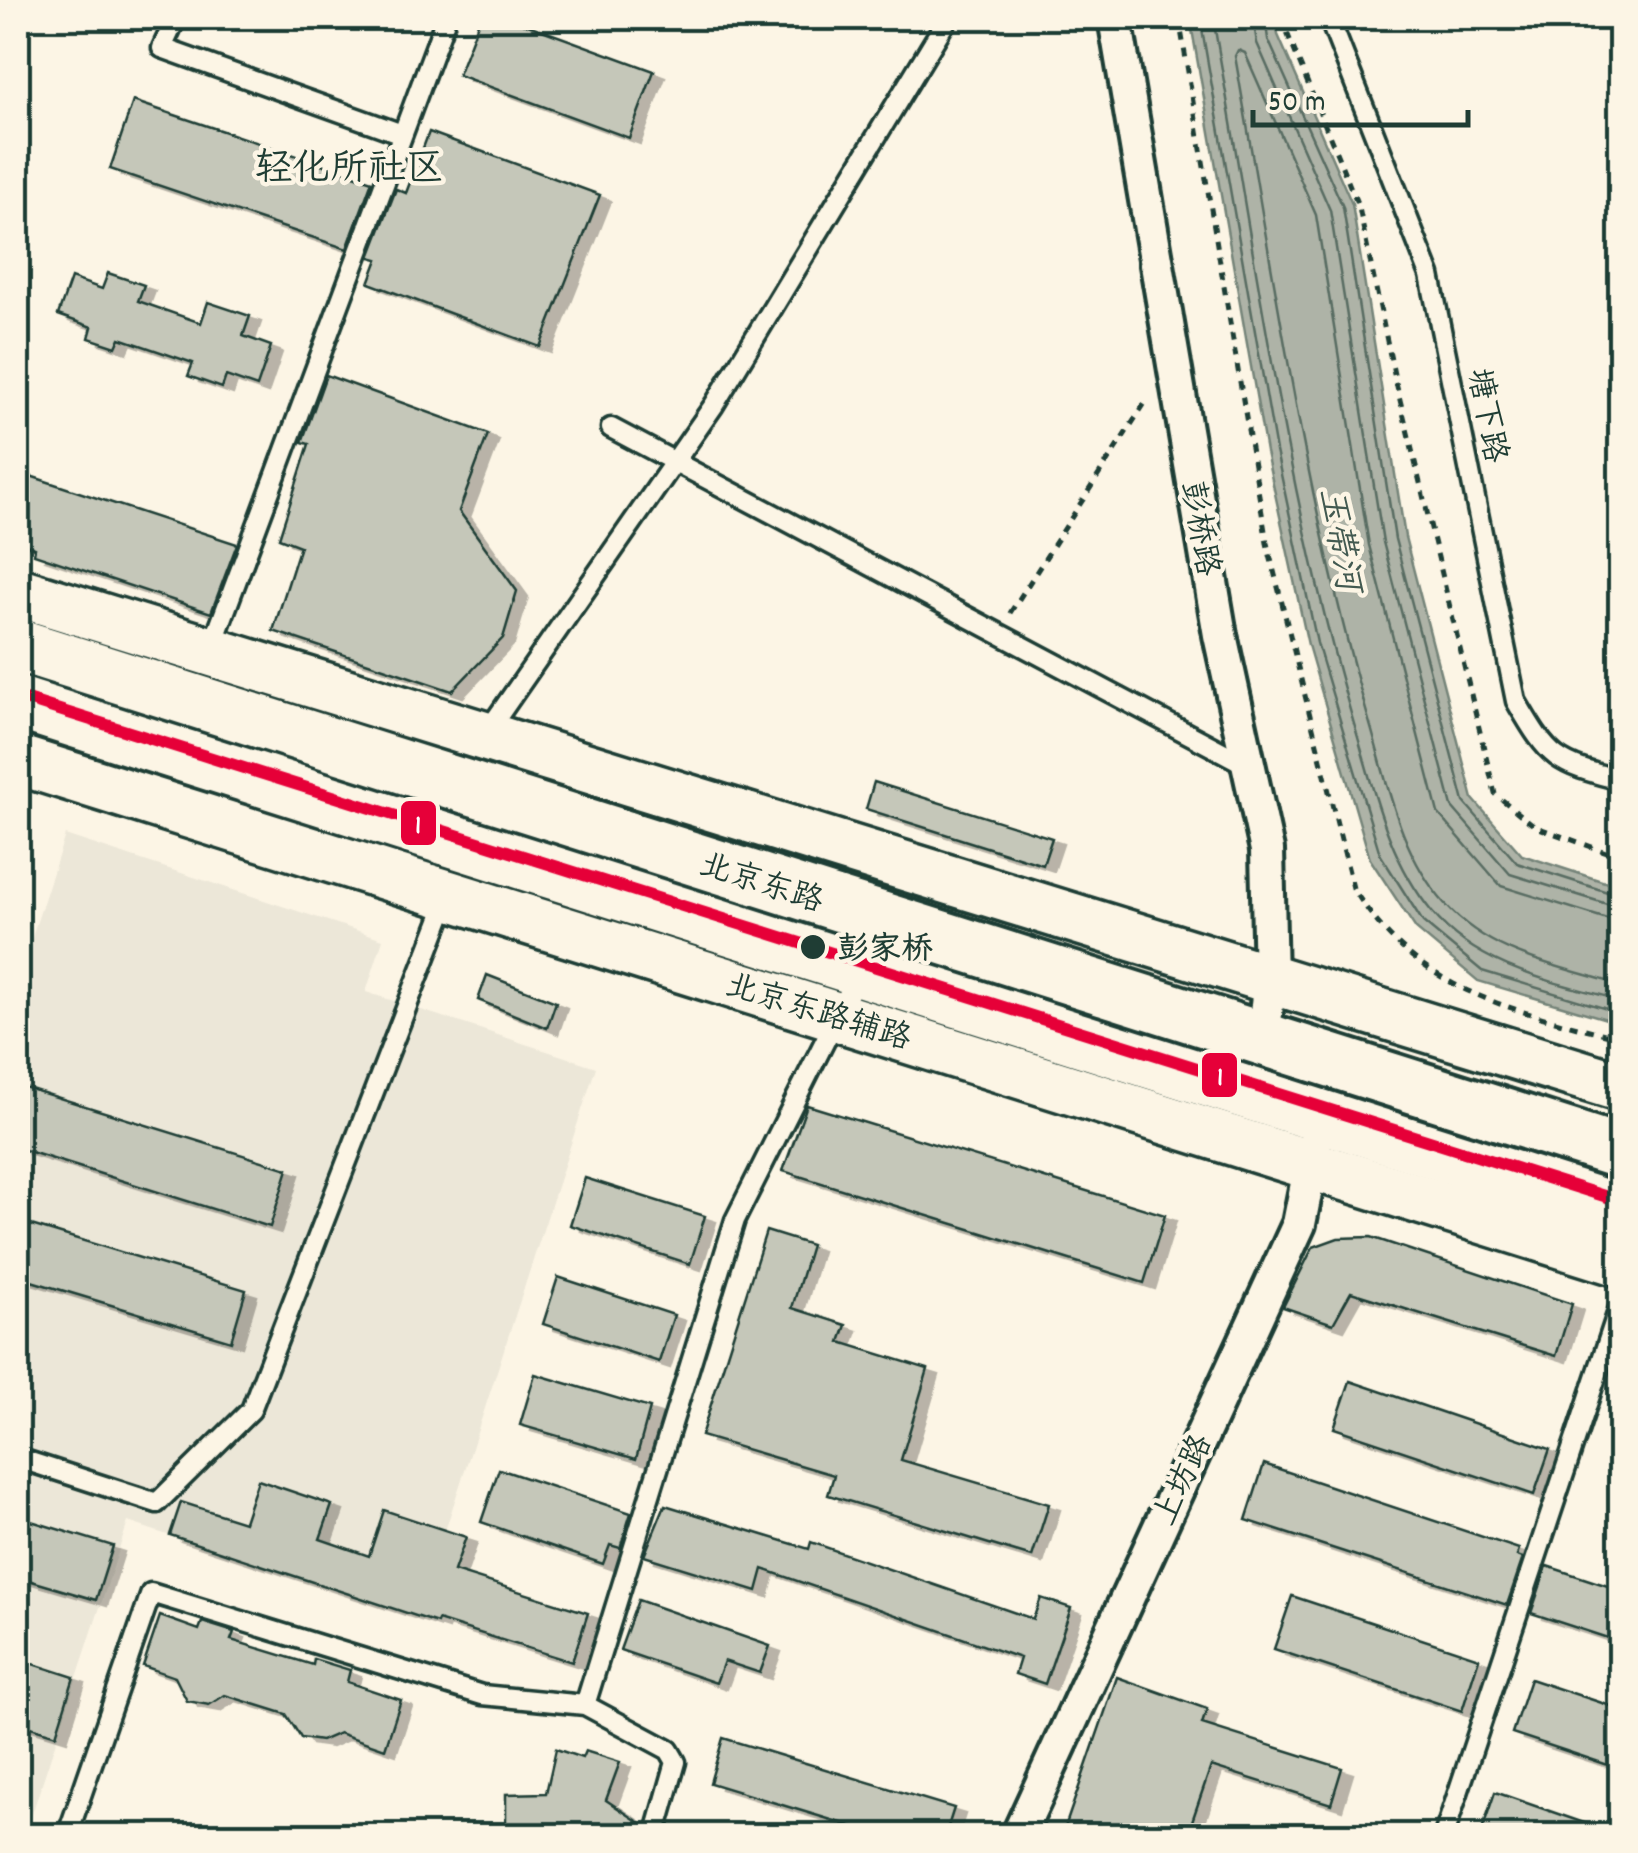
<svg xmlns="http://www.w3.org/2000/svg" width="1638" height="1853" font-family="Dekko,'LXGW WenKai TC',sans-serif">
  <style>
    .built { fill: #ece7d8 }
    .water { fill: #aeb3a7; stroke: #758479; stroke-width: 2.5 }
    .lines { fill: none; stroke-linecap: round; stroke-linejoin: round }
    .shore { stroke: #586c62; stroke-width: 2.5 }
    .building { fill: #c5c7b9; stroke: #1f3d34; stroke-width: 2.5; filter: url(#shadow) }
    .lane-casing { stroke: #1f3d34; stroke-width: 25 }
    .street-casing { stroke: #1f3d34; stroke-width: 40 }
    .secondary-casing { stroke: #1f3d34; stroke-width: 55 }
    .primary-casing { stroke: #1f3d34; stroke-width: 60 }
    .path { stroke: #1f3d34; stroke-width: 5; stroke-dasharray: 8 8; stroke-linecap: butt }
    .lane { stroke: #fcf5e5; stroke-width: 18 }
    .street { stroke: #fcf5e5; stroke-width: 32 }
    .secondary { stroke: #fcf5e5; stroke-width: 48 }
    .primary { stroke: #fcf5e5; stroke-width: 52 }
    .metro-1-casing { stroke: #fcf5e5; stroke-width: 20 }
    .metro-1 { stroke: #e60039; stroke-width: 12 }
    .stop-dot { fill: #1f3d34; stroke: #fcf5e5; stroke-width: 4 }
    .labels { text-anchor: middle; stroke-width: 9; stroke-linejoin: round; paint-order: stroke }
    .street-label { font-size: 32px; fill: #1f3d34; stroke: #fcf5e5 }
    .stop-label { font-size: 32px; font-weight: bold; fill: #1f3d34; stroke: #fcf5e5; text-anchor: start }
    .water-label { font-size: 35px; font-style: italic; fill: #435a51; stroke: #fcf5e5 }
    .quarter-label { font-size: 38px; fill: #1f3d34; stroke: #fcf5e5 }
    .line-badge { stroke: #fcf5e5; stroke-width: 4 }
    .badge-label { font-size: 28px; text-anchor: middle; font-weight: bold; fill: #fff }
  </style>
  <defs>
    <filter id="shadow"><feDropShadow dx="11" dy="6" stdDeviation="0" flood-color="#0004"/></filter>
  </defs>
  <rect width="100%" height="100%" fill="#fcf5e5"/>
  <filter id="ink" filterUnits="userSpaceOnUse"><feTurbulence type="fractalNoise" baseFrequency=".01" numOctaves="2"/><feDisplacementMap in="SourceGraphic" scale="20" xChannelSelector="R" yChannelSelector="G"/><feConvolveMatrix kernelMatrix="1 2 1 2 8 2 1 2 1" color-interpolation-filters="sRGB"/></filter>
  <g filter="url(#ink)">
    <!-- built -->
    <polygon class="built" points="65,835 383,939 366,992 596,1067 417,1617 128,1522 25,1835 18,1836 18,980"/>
    <!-- water -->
    <polygon class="water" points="1190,18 1275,18 1278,35 1352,204 1405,537 1473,799 1522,855 1620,887 1620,1023 1478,981 1416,929 1370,859 1308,645 1266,452"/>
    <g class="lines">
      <!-- shore -->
      <g class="shore">
        <polyline points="1200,18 1276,451 1317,643 1380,854 1423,922 1482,971 1620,1013"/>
        <path d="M 1213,18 C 1255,254 1286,494 1354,724 C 1374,790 1387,857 1432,912 C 1478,968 1554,982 1620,1000"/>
        <polyline points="1253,18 1257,43 1330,210 1383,542 1452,807 1510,874 1620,908"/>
        <polyline points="1265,18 1268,39 1343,207 1395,539 1464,802 1517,863 1620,896"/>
        <path d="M 1620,923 L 1501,886 L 1438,813 L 1369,545 L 1316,215 L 1245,53 L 1238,50 L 1235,56 C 1275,282 1307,510 1372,731 C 1389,791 1402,856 1445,904 C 1492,956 1556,965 1620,985"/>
      </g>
    </g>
    <!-- building -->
    <g class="building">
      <polygon points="480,18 509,18 654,71 629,138 458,75"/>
      <polygon points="133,101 372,181 347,249 110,169"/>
      <polygon points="429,132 600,195 540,347 369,283 378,259 370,257 396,189 406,193"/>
      <polygon points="108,273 144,285 138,301 201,323 208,302 250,316 243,336 271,346 257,387 226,376 222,388 188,376 193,363 120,338 116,347 89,338 92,327 58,315 71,278 102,289"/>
      <polygon points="326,375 488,434 459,511 517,591 503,638 452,691 273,631 300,546 279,538 309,444 302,442"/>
      <polygon points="18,472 237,544 211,613 34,554 35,548 18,542"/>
      <polygon points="874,782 1052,838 1043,865 866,809"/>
      <polygon points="487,975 556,1002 547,1028 478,1000"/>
      <polygon points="24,1087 288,1169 270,1227 18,1148 18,1106"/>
      <polygon points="807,1105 1165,1215 1144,1283 783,1171"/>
      <polygon points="585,1178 705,1216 690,1264 570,1225"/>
      <polygon points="18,1221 246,1290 231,1341 18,1277"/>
      <polygon points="766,1231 811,1245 792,1308 846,1325 840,1342 928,1369 901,1460 1049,1504 1032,1557 828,1495 834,1475 701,1436"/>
      <polygon points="1371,1237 1572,1304 1556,1356 1351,1292 1333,1324 1283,1307 1313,1247 1338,1238"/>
      <polygon points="558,1277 674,1315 659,1362 543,1324"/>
      <polygon points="535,1374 650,1408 636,1459 520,1425"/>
      <polygon points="1350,1381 1550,1449 1534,1495 1334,1428"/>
      <polygon points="1264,1464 1519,1549 1517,1556 1523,1558 1507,1605 1246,1520"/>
      <polygon points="499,1469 631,1513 620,1548 610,1545 603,1564 481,1522"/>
      <polygon points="258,1480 332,1505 320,1539 369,1556 384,1510 466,1537 454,1571 588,1613 572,1662 438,1620 437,1623 170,1535 181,1502 244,1522"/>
      <polygon points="665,1505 809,1549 811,1542 1033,1619 1041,1598 1071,1608 1045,1684 1015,1674 1020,1658 763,1569 757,1591 644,1556"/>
      <polygon points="18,1517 113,1546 96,1600 18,1577"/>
      <polygon points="1547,1566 1620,1590 1620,1642 1531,1613"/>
      <polygon points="1292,1596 1479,1658 1462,1711 1274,1649"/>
      <polygon points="638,1600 770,1646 760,1673 724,1661 716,1683 620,1650"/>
      <polygon points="160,1616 199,1630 202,1622 234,1632 231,1640 313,1665 314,1659 350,1670 347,1682 401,1700 385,1749 339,1733 321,1741 301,1738 286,1714 225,1695 209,1705 187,1701 175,1677 143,1666"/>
      <polygon points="18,1659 74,1677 56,1735 18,1723"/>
      <polygon points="1117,1677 1207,1709 1202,1724 1342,1768 1331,1804 1211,1766 1187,1836 1062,1836"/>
      <polygon points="1530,1679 1620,1709 1620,1769 1512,1733"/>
      <polygon points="723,1738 954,1808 945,1836 884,1836 710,1783"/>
      <polygon points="556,1749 582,1758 585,1751 620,1762 606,1800 645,1826 643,1836 532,1836 506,1831 506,1794 546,1793"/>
      <polygon points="1495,1792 1610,1832 1610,1836 1480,1836"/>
    </g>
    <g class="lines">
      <!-- lane casing -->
      <g class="lane-casing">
        <g id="lane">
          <polyline points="176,18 162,48 402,134"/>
          <path d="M 1329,18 L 1430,275 L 1516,701 C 1550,760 1555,763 1620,780"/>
          <polyline points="611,428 1247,765"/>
          <polyline points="211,649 446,18"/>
          <polyline points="487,732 714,405 948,18"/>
          <polyline points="18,1458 157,1503 251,1410 449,897"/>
          <polyline points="585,1705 735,1220 859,973"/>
          <polyline points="1445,1832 1620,1305"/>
          <polyline points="67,1836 151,1593 482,1695 585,1705 669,1750 676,1762 655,1836"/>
        </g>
      </g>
      <!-- street casing -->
      <g class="street-casing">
        <g id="street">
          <polyline points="1115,18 1220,635 1267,850 1270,979 1263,1039"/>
          <polyline points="1018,1836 1299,1224 1314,1148"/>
        </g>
      </g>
      <!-- secondary casing -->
      <g class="secondary-casing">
        <g id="secondary">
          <polyline points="18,592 1620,1087"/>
          <polyline points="18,760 1620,1262"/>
        </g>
      </g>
      <!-- primary casing -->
      <g class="primary-casing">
        <g id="primary">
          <polyline points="18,645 1620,1152"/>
          <polyline points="18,703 1620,1211"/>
        </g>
      </g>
      <!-- path -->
      <g class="path">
        <path d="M 1179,18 L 1267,543 L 1353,888 C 1417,993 1510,1009 1620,1038"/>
        <polyline points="1281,18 1359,208 1395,379 1495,794 1536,827 1620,857"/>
        <polyline points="1010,613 1147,400"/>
      </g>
      <!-- lane -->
      <use href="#lane" class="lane"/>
      <!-- street -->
      <use href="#street" class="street"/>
      <!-- secondary -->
      <use href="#secondary" class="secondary"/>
      <!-- primary -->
      <use href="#primary" class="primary"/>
      <!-- metro-1 casing -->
      <g class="metro-1-casing">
        <polyline id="metro-1" points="18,697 1620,1201"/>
      </g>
      <!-- metro-1 -->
      <use href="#metro-1" class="metro-1"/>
    </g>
  </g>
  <!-- markers -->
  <circle class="stop-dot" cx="813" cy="947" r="14"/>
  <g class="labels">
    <!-- street labels -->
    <g class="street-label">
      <text transform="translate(1489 415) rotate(79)" y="11">塘下路</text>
      <text transform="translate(1202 528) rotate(80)" y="11">彭桥路</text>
      <text transform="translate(762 881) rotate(18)" y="11">北京东路</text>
      <text transform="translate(819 1010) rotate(17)" y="11">北京东路辅路</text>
      <text transform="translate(1181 1479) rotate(-65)" y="11">上坊路</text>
    </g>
    <!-- stop labels -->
    <g class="stop-label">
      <text x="837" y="958">彭家桥</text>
    </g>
    <!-- water labels -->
    <g class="water-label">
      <text transform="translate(1342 539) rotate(80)" y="12">玉带河</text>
    </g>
    <!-- quarter labels -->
    <g class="quarter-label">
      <text x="349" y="179">轻化所社区</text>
    </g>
  </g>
  <g class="line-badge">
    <rect x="399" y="799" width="39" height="48" rx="10" fill="#e60039"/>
    <rect x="1200" y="1051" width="39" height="48" rx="10" fill="#e60039"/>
  </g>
  <g class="badge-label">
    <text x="418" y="833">1</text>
    <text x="1220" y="1085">1</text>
  </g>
  <!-- margin -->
  <rect width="1638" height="1853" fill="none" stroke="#fcf5e5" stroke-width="60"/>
  <rect x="30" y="30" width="1578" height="1793" fill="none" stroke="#1f3d34" stroke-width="4" filter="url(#ink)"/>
  <!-- scale -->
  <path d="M1253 110v15h215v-15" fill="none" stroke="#1f3d34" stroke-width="5"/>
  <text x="1268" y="110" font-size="30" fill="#1f3d34" stroke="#fcf5e5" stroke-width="8" paint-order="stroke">50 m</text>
</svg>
